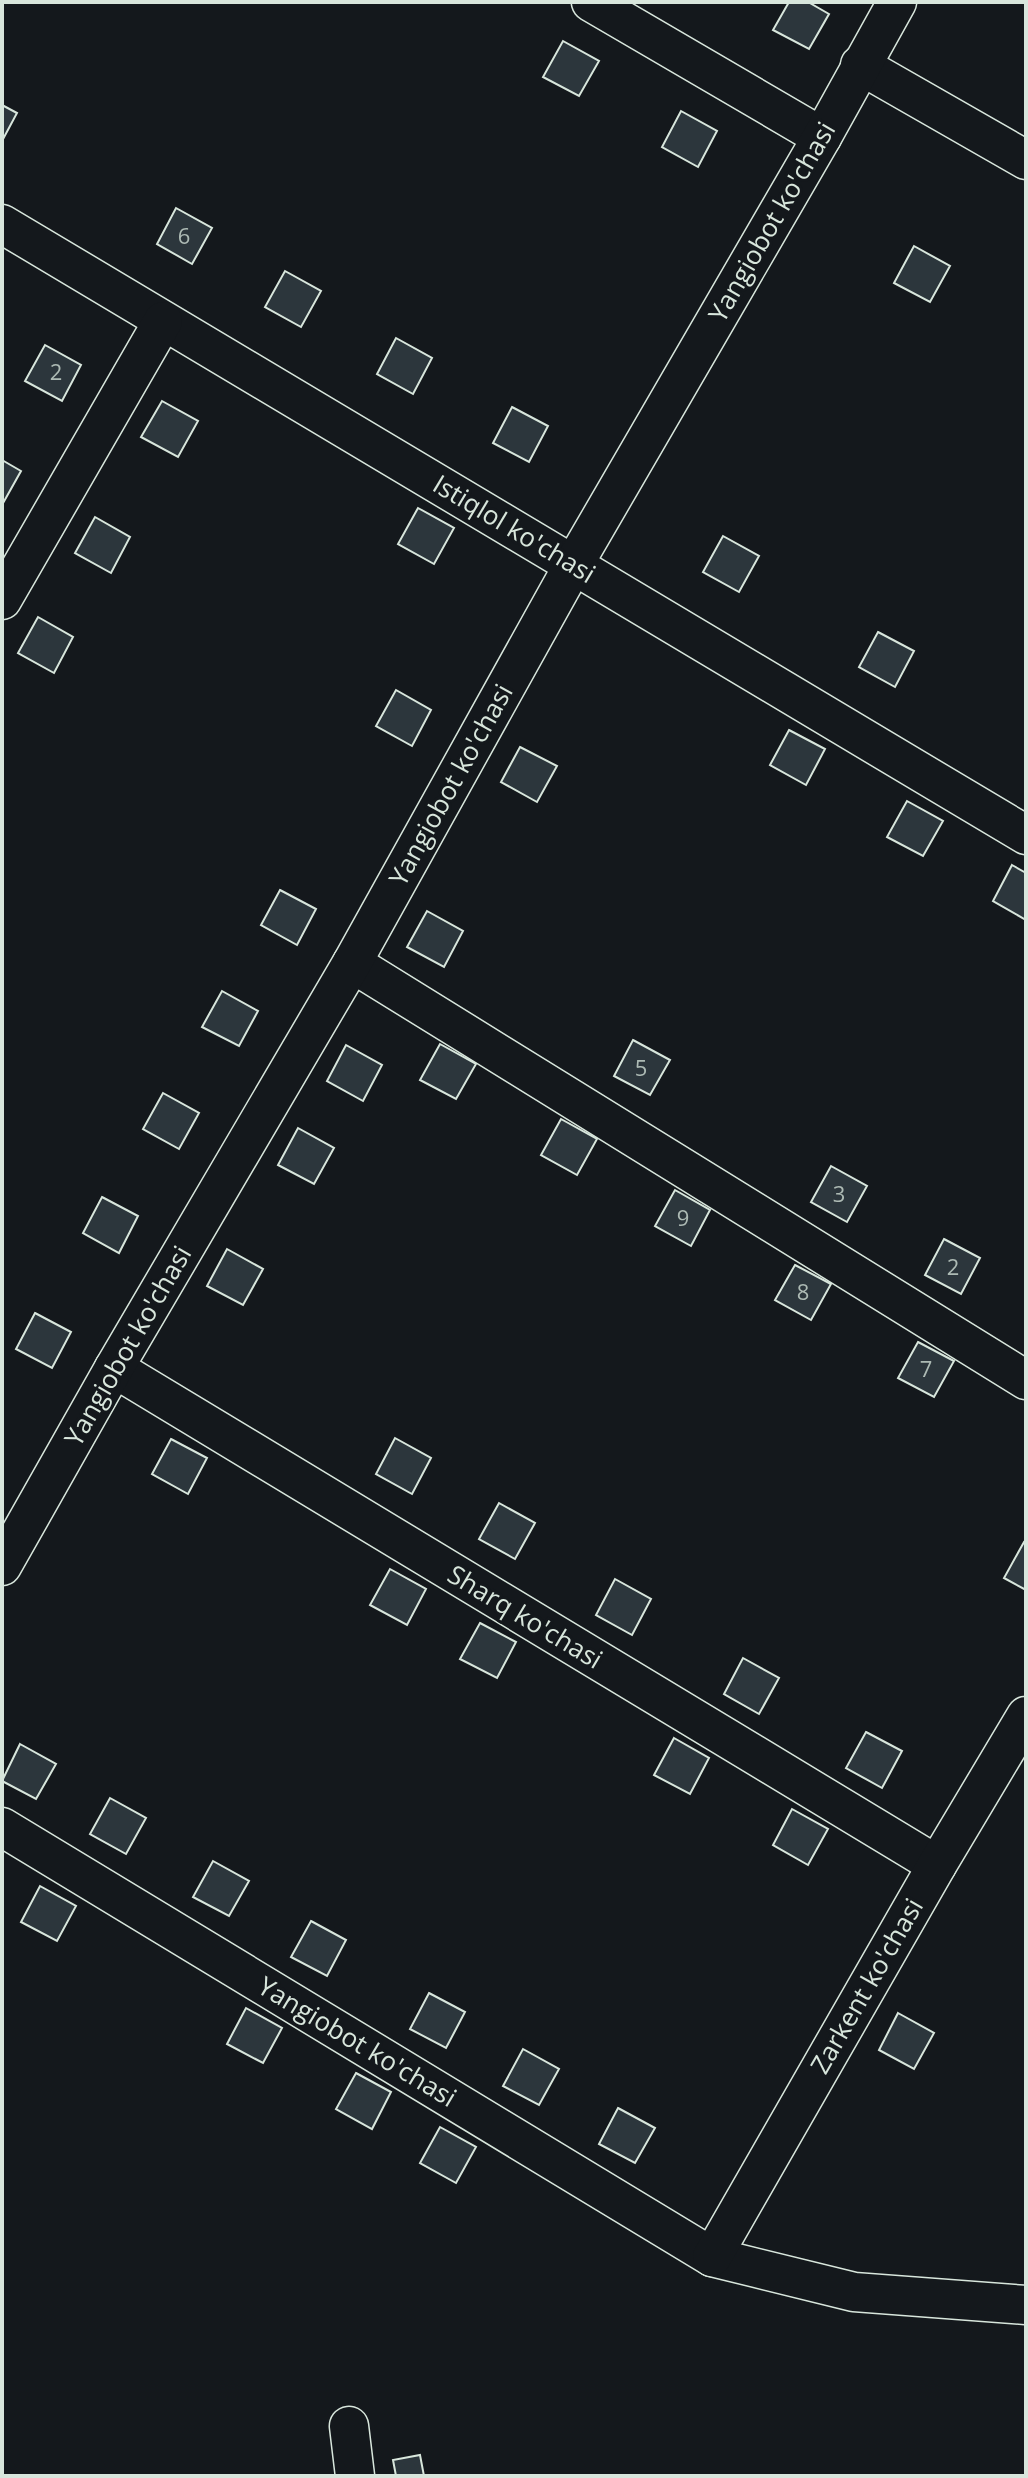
<svg xmlns="http://www.w3.org/2000/svg" width="1028" height="2478" font-family="'Open Sans',sans-serif">
  <style>
    .building { fill: #2c363c; stroke: #d8e6dc; stroke-width: 2 }
    .lines { fill: none; stroke-linecap: round; stroke-linejoin: round }
    .street-casing { stroke: #d8e6dc; stroke-width: 41 }
    .street { stroke: #14181c; stroke-width: 38 }
    .labels { text-anchor: middle; stroke-width: 6; stroke-linejoin: round; paint-order: stroke }
    .number-label { font-size: 22px; fill: #adbab4 }
    .street-label { font-size: 26px; fill: #d8e6dc; stroke: #14181c }
  </style>
  <rect width="100%" height="100%" fill="#14181c"/>
  <!-- building -->
  <g class="building">
    <polygon points="789,2 808,2 829,14 809,49 773,30"/>
    <polygon points="563,41 599,61 579,96 543,77"/>
    <polygon points="2,105 17,113 2,141"/>
    <polygon points="681,111 717,131 698,167 662,147"/>
    <polygon points="176,208 212,228 192,264 157,244"/>
    <polygon points="914,246 950,266 930,302 894,283"/>
    <polygon points="285,271 321,291 301,327 265,307"/>
    <polygon points="396,338 432,358 413,394 377,374"/>
    <polygon points="45,345 81,365 62,401 25,381"/>
    <polygon points="162,401 198,421 178,457 141,437"/>
    <polygon points="512,407 548,426 529,462 493,443"/>
    <polygon points="2,460 21,471 2,505"/>
    <polygon points="418,508 454,528 434,564 398,544"/>
    <polygon points="95,517 130,537 111,573 75,553"/>
    <polygon points="723,536 759,556 739,592 703,572"/>
    <polygon points="38,617 73,637 54,673 18,653"/>
    <polygon points="878,632 914,651 895,687 859,667"/>
    <polygon points="396,690 431,710 412,746 376,726"/>
    <polygon points="789,730 825,749 806,785 770,765"/>
    <polygon points="520,747 557,766 537,802 501,782"/>
    <polygon points="907,801 943,821 923,856 887,837"/>
    <polygon points="1012,865 1026,873 1026,920 993,901"/>
    <polygon points="280,890 316,909 297,945 261,925"/>
    <polygon points="427,911 463,931 444,967 407,947"/>
    <polygon points="222,991 258,1011 239,1046 202,1027"/>
    <polygon points="633,1040 670,1060 650,1095 614,1076"/>
    <polygon points="440,1044 476,1064 456,1099 420,1080"/>
    <polygon points="346,1045 382,1065 363,1101 327,1081"/>
    <polygon points="163,1093 199,1113 179,1149 143,1129"/>
    <polygon points="561,1119 597,1139 577,1175 541,1155"/>
    <polygon points="298,1128 334,1148 314,1184 278,1165"/>
    <polygon points="831,1166 867,1186 847,1222 811,1202"/>
    <polygon points="675,1190 710,1210 691,1246 655,1226"/>
    <polygon points="102,1197 138,1216 119,1253 83,1233"/>
    <polygon points="944,1239 980,1258 961,1294 925,1275"/>
    <polygon points="227,1249 263,1269 243,1305 207,1286"/>
    <polygon points="795,1265 831,1284 811,1320 775,1300"/>
    <polygon points="35,1313 71,1332 52,1368 16,1349"/>
    <polygon points="918,1342 954,1361 934,1397 898,1378"/>
    <polygon points="395,1438 431,1458 412,1494 376,1474"/>
    <polygon points="171,1439 207,1458 188,1494 152,1474"/>
    <polygon points="499,1503 535,1523 515,1559 479,1539"/>
    <polygon points="1024,1542 1026,1543 1026,1590 1004,1578"/>
    <polygon points="390,1569 426,1589 407,1625 370,1605"/>
    <polygon points="615,1579 651,1599 632,1635 596,1615"/>
    <polygon points="480,1623 516,1642 497,1678 460,1659"/>
    <polygon points="743,1658 779,1678 759,1714 724,1694"/>
    <polygon points="866,1732 902,1751 882,1788 846,1768"/>
    <polygon points="674,1738 709,1758 690,1794 654,1775"/>
    <polygon points="20,1744 56,1764 36,1799 2,1781"/>
    <polygon points="110,1798 146,1818 126,1854 90,1834"/>
    <polygon points="792,1809 828,1829 808,1865 773,1845"/>
    <polygon points="213,1861 249,1881 229,1916 193,1897"/>
    <polygon points="40,1886 76,1906 57,1941 21,1922"/>
    <polygon points="311,1921 346,1940 327,1976 291,1957"/>
    <polygon points="429,1993 465,2012 446,2048 410,2029"/>
    <polygon points="246,2008 282,2028 263,2063 227,2044"/>
    <polygon points="898,2013 934,2033 914,2069 879,2050"/>
    <polygon points="523,2049 559,2069 539,2105 503,2086"/>
    <polygon points="356,2073 391,2092 372,2129 336,2109"/>
    <polygon points="618,2108 655,2128 635,2163 599,2144"/>
    <polygon points="440,2127 476,2147 456,2183 420,2163"/>
    <polygon points="420,2455 424,2476 396,2476 393,2460"/>
  </g>
  <g class="lines">
    <!-- street casing -->
    <g class="street-casing">
      <g id="street">
        <polyline points="591,2 822,137"/>
        <polyline points="860,65 1026,160"/>
        <polyline points="2,224 1026,835"/>
        <polyline points="2,600 163,321"/>
        <polyline points="352,963 1026,1380"/>
        <polyline points="114,1368 937,1865"/>
        <polyline points="2,1566 114,1368 352,963 574,564 822,137 897,2"/>
        <polyline points="2,1827 712,2257 854,2292 1026,2305"/>
        <polyline points="712,2257 937,1865 1026,1716"/>
        <polyline points="349,2426 355,2476"/>
      </g>
    </g>
    <!-- street -->
    <use href="#street" class="street"/>
  </g>
  <g class="labels">
    <!-- number labels -->
    <g class="number-label">
      <text x="184" y="244">6</text>
      <text x="56" y="380">2</text>
      <text x="641" y="1076">5</text>
      <text x="839" y="1202">3</text>
      <text x="683" y="1226">9</text>
      <text x="953" y="1275">2</text>
      <text x="803" y="1300">8</text>
      <text x="926" y="1377">7</text>
    </g>
    <!-- street labels -->
    <g class="street-label">
      <text transform="translate(772 222) rotate(-60)" y="9">Yangiobot ko'chasi</text>
      <text transform="translate(514 529) rotate(31)" y="9">Istiqlol ko'chasi</text>
      <text transform="translate(451 785) rotate(-61)" y="9">Yangiobot ko'chasi</text>
      <text transform="translate(128 1346) rotate(-60)" y="9">Yangiobot ko'chasi</text>
      <text transform="translate(525 1617) rotate(31)" y="9">Sharq ko'chasi</text>
      <text transform="translate(867 1986) rotate(-60)" y="9">Zarkent ko'chasi</text>
      <text transform="translate(357 2042) rotate(31)" y="9">Yangiobot ko'chasi</text>
    </g>
  </g>
  <!-- border -->
  <rect width="1028" height="2478" fill="none" stroke="#d8e6dc" stroke-width="8"/>
</svg>
